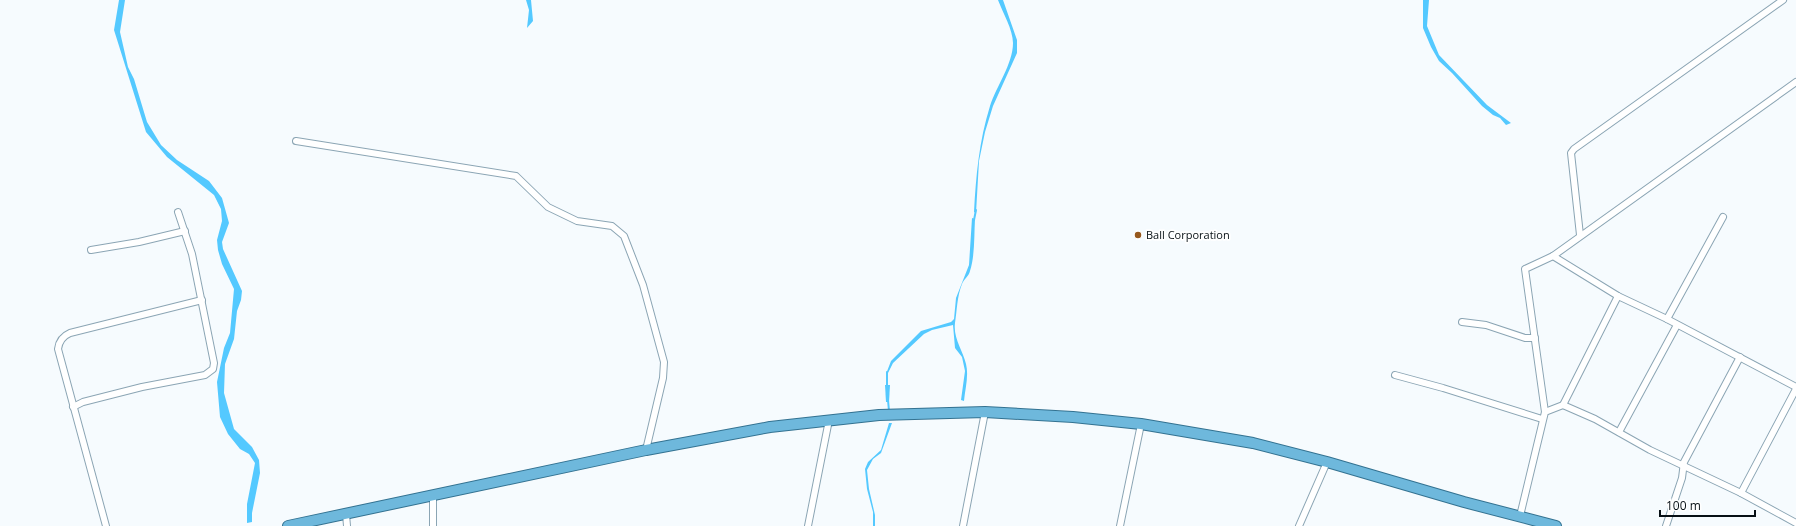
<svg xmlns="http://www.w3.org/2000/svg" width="1796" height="526" font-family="'Open Sans',sans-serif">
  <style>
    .water { fill: #54c9ff }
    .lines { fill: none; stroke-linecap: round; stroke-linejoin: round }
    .stream { stroke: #54c9ff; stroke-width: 2 }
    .minor-casing { stroke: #8ba5b4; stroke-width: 8 }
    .trunk-casing { stroke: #337291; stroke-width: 12 }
    .minor { stroke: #fff; stroke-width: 6 }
    .trunk { stroke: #6eb8dc; stroke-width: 10 }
    .poi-dot { fill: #96581d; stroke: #fff; stroke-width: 1.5 }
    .labels { text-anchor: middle; stroke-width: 3.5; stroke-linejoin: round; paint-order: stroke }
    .poi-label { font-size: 11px; fill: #071015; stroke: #fff; text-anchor: start }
  </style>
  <rect width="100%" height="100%" fill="#f6fbfe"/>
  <!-- water -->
  <g class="water">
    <polygon points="119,0 125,0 120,32 128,67 134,79 147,122 161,145 177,160 209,181 222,198 229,223 222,242 223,249 242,291 241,300 237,311 234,339 225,364 224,393 234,429 252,447 259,460 260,473 252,513 252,522 247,523 247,504 255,463 249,454 240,449 228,434 220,417 217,382 224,348 230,333 234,289 222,264 218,250 217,240 222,221 221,209 214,195 167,157 146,132 114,30"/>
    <polygon points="526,0 531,0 533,21 527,28 529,10"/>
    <path d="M 998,0 L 1003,0 L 1017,40 L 1017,53 L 993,106 L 985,132 L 979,161 L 976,213 L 974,212 C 976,176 979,141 990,106 C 996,87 1013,64 1013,43 C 1013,30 1003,13 998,0 Z"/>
    <polygon points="1423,0 1429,0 1427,26 1439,55 1487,105 1511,123 1506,125 1500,118 1493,115 1482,106 1452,73 1439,61 1431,47 1423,28"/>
    <path d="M 972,218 L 975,219 C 974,236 975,255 970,271 C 969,276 964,279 962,284 C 957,296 957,311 955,323 C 953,338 963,351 966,364 C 969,376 965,390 964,401 L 961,400 L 965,371 L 962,357 L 955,348 L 953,325 L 932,330 L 924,334 L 893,363 L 888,373 L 886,374 L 891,361 L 921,331 L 951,322 L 954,319 L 956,298 L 969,265 Z"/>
    <polygon points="885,385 890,385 889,402 886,402"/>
    <polygon points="889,423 892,423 881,453 873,459 867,470 869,489 875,515 875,526 873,526 873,512 867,489 865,469 868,462 881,450"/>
  </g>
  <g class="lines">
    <!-- stream -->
    <g class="stream">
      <polyline points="974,220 976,210"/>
      <polyline points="887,387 887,372"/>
      <polyline points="888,400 889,411"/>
    </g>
    <!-- minor casing -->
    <g class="minor-casing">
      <g id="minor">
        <polyline points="296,141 516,176 548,207 577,221 612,226 624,236 643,285 664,362 663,378 646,450"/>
        <polyline points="1580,235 1571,153 1574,149 1783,0"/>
        <polyline points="91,250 139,242 185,231"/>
        <polyline points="1553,256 1618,296 1667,319 1796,387"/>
        <polyline points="1667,319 1723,217"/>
        <polyline points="1462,322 1486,325 1525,338 1535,338"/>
        <polyline points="1395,375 1443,388 1542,419"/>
        <polyline points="1563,405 1618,296"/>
        <polyline points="73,407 83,402 142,387 205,375 213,369 214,363 192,254 178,212"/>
        <polyline points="1545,412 1525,269 1553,256 1796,82"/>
        <polyline points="1619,432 1677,325"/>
        <polyline points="1741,493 1796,389"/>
        <polyline points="346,514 347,526"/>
        <polyline points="1520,516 1545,412 1563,405 1595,419 1650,450 1741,493 1796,523"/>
        <path d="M 106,526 L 58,349 C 59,341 63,336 70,333 L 202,300"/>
        <polyline points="433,526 433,495"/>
        <polyline points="808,526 829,420"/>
        <polyline points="963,526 985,412"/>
        <polyline points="1120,526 1141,424"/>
        <polyline points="1299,526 1327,462"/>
        <polyline points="1666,526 1682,478 1684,462 1740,357"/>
      </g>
    </g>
    <!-- trunk casing -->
    <g class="trunk-casing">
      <polyline id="trunk" points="288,526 646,450 770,427 879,415 985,412 1073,417 1141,424 1253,443 1327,462 1464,502 1556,526"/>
    </g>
    <!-- minor -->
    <use href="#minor" class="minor"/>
    <!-- trunk -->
    <use href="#trunk" class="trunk"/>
  </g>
  <!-- markers -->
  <circle class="poi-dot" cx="1138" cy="235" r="4"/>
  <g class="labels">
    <!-- poi labels -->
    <g class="poi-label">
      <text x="1146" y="239">Ball Corporation</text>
    </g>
  </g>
  <!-- scale -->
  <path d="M1660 510v6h95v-6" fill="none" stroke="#071015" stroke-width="2"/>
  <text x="1666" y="510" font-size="12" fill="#071015" stroke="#ffffff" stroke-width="3" paint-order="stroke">100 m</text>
</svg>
